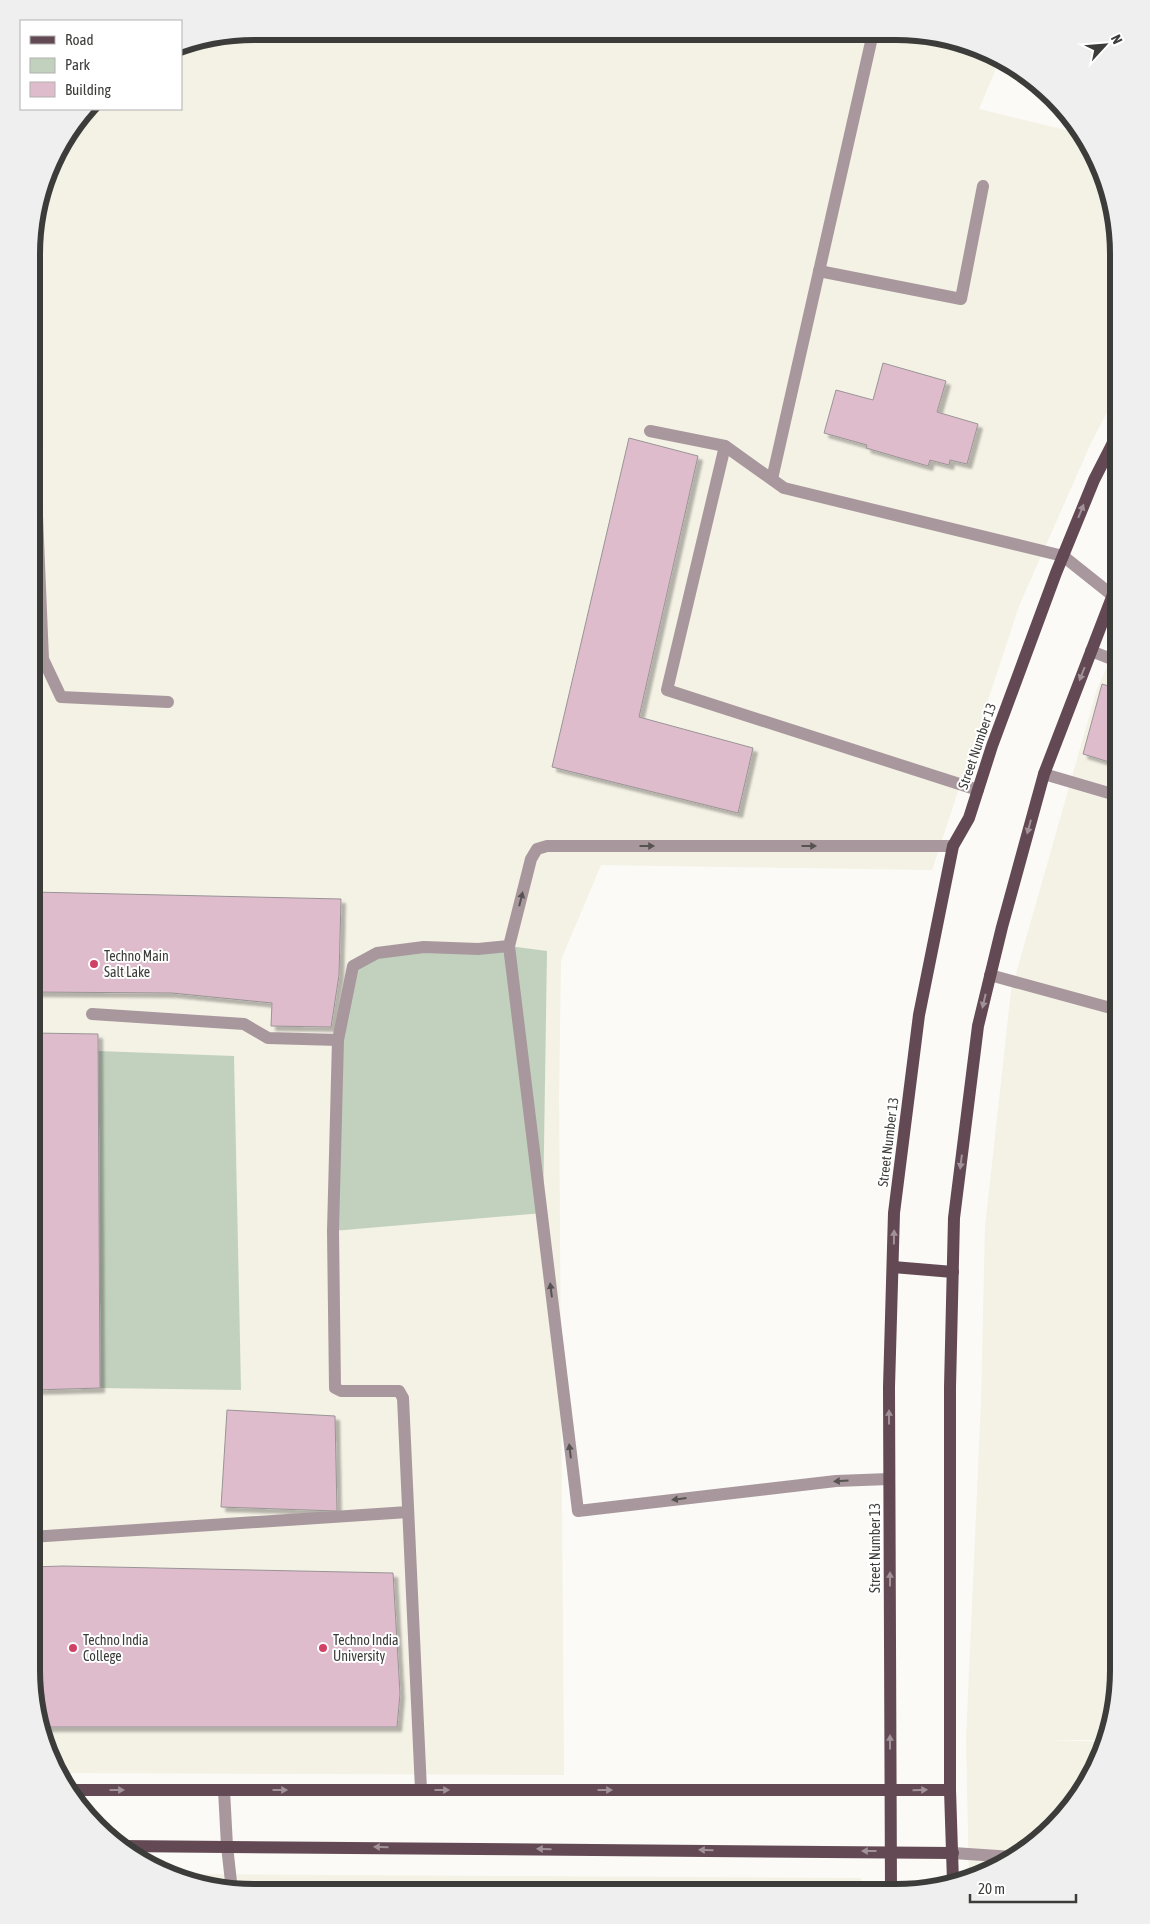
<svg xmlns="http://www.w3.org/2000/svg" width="1150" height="1924" font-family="'Asap Condensed',sans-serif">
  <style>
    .built { fill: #f4f1e5 }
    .green { fill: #c2d1be }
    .building { fill: #dfbccb; stroke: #999496; filter: url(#shadow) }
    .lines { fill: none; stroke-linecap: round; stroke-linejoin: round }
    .minor { stroke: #a8989d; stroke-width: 12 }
    .major { stroke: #634953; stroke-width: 12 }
    .oneway { fill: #a19298 }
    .oneway2 { fill: #575353 }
    .poi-dot { fill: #d04166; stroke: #fff; stroke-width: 2 }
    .labels { text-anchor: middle; stroke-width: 4; stroke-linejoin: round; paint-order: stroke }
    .street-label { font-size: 14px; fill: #3c3c3a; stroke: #fff }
    .poi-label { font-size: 14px; fill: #3c3c3a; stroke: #fff; text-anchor: start }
    .rim { fill: none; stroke: #3c3c3a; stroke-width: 6 }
  </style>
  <defs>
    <filter id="shadow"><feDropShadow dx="4.5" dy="4.5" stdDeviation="1" flood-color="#0004"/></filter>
  </defs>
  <rect width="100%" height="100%" fill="#fbfaf6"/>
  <!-- built -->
  <g class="built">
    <polygon points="254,31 925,33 982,48 1000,59 979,109 1082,134 1102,169 1119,254 1119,389 1091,443 1019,606 932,870 601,865 561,960 559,1097 564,1775 58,1773 48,1755 31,1670 33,225 54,155 90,109 181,109 181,46"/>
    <polygon points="1119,641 1118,1685 1107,1740 1048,1740 1107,1742 1073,1805 1032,1847 981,1876 969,1878 966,1740 981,1402 985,1227 1011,991 1097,689"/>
    <polygon points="188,1874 861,1878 861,1893 225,1891 188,1881"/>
  </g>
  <!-- green -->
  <g class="green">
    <polygon points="509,946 547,951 543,1213 333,1231 338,1040 353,966 377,953"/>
    <polygon points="98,1051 234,1056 241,1390 100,1388"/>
  </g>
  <!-- building -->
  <g class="building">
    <polygon points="883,363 946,381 937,412 978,424 967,464 950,460 949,465 930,460 928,466 866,448 867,445 824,433 836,390 873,400"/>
    <polygon points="629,438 698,456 639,717 753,748 738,813 552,767"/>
    <polygon points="1102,684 1119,689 1119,765 1083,754"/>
    <polygon points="32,892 341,899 339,975 331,1027 271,1026 272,1003 172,993 32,992"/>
    <polygon points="32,1033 98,1034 100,1388 32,1390"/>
    <polygon points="227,1410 335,1416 337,1511 221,1507"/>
    <polygon points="63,1566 393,1573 400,1694 397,1727 43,1727 31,1670 31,1567"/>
  </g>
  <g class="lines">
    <!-- minor -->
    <g class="minor">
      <polyline points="819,271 961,299 983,186"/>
      <polyline points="33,420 43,659 61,697 168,702"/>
      <polyline points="650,431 725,446 784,488 1063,556 1112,595"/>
      <polyline points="725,446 667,690 978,790"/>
      <polyline points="772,479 873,33"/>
      <polyline points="1091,651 1119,662"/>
      <polyline points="1044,774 1119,796"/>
      <polyline points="990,975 1118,1010"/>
      <polyline points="92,1014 244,1024 268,1038 338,1040"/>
      <polyline points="889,1479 836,1481 578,1511 509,946 531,859 537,849 547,846 953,846"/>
      <polyline points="31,1537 408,1512"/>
      <polyline points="224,1790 227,1846 232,1891"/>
      <polyline points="421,1790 403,1398 399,1391 341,1391 335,1388 333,1231 338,1040 353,966 377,953 424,947 478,949 509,946"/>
      <polyline points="953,1853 1013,1857"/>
    </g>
    <!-- major -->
    <g class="major">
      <polyline points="893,1267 953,1272"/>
      <polyline points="68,1790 950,1790"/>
      <polyline points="118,1846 953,1853"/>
      <polyline points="953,1882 950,1790 950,1387 954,1218 978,1026 1002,927 1044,774 1119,579"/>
      <polyline points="891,1893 889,1387 894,1213 919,1015 953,846 969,818 992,746 1056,573 1094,480 1119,431"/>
    </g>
  </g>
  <!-- one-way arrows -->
  <defs><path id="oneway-solid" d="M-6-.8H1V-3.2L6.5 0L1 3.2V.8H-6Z" transform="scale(1.25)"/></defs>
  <g class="oneway">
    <use href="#oneway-solid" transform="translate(1081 511) rotate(-68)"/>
    <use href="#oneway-solid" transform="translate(1082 674) rotate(111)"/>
    <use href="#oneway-solid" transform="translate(1029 827) rotate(105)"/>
    <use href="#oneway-solid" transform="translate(984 1001) rotate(103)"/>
    <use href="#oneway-solid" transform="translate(961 1162) rotate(97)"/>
    <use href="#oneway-solid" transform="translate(894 1237) rotate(-89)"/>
    <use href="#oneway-solid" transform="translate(889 1417) rotate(-90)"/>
    <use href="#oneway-solid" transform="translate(890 1579) rotate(-90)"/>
    <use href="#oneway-solid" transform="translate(890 1742) rotate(-90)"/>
    <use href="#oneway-solid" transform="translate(117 1790)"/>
    <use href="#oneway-solid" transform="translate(280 1790)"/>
    <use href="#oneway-solid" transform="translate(442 1790)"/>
    <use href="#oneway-solid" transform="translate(605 1790)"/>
    <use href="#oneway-solid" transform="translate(920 1790) rotate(-1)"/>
    <use href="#oneway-solid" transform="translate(381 1847) rotate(-179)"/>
    <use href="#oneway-solid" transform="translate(544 1849) rotate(-179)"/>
    <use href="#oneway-solid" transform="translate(706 1850) rotate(-179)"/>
    <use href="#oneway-solid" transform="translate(869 1851) rotate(-180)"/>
  </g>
  <g class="oneway2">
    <use href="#oneway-solid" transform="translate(647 846)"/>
    <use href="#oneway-solid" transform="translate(809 846)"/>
    <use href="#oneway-solid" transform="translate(521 899) rotate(-76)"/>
    <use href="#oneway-solid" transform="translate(551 1290) rotate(-97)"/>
    <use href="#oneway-solid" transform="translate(570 1451) rotate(-97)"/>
    <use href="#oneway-solid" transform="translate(841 1481) rotate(177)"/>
    <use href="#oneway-solid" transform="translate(679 1499) rotate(173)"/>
  </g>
  <!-- markers -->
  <g class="poi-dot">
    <circle cx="94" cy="964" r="5"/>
    <circle cx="73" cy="1648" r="5"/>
    <circle cx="323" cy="1648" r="5"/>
  </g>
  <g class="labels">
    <!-- street labels -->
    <g class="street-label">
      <text transform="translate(977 746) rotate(-71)" y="5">Street Number 13</text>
      <text transform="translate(888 1142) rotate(-83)" y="5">Street Number 13</text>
      <text transform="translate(875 1548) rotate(-90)" y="5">Street Number 13</text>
    </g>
    <!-- poi labels -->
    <g class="poi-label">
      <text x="104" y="961">Techno Main<tspan x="104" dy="16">Salt Lake</tspan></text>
      <text x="83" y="1645">Techno India<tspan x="83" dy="16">College</tspan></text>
      <text x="333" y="1645">Techno India<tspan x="333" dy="16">University</tspan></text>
    </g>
  </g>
  <!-- crop -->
  <path d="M0 0H1150V1924H0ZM254 40H896A214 214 0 0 1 1110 254V1670A214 214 0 0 1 896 1884H254A214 214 0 0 1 40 1670V254A214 214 0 0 1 254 40Z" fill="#efefef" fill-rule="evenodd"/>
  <path class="rim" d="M254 40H896A214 214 0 0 1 1110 254V1670A214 214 0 0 1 896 1884H254A214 214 0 0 1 40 1670V254A214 214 0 0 1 254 40Z"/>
  <!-- legend -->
  <rect x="20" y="20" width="162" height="90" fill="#ffffff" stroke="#b1b1b0"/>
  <rect x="30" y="36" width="25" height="8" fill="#634953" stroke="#b1b1b0"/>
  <text x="65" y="45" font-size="15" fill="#3c3c3a">Road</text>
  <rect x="30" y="58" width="25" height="15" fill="#c2d1be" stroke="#b1b1b0"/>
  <text x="65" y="70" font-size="15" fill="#3c3c3a">Park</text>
  <rect x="30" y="82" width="25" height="15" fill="#dfbccb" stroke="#b1b1b0"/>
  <text x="65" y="95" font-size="15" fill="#3c3c3a">Building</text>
  <!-- north arrow -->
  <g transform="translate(1105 45) rotate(64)" stroke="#ffffff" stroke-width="4" paint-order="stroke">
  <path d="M0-4L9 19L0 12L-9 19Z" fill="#3c3c3a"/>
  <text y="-8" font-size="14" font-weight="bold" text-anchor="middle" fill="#3c3c3a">N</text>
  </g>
  <!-- scale -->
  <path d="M970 1894v8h106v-8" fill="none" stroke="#3c3c3a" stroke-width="2.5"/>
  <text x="978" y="1894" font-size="15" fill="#3c3c3a" stroke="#ffffff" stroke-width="4" paint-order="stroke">20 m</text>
</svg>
